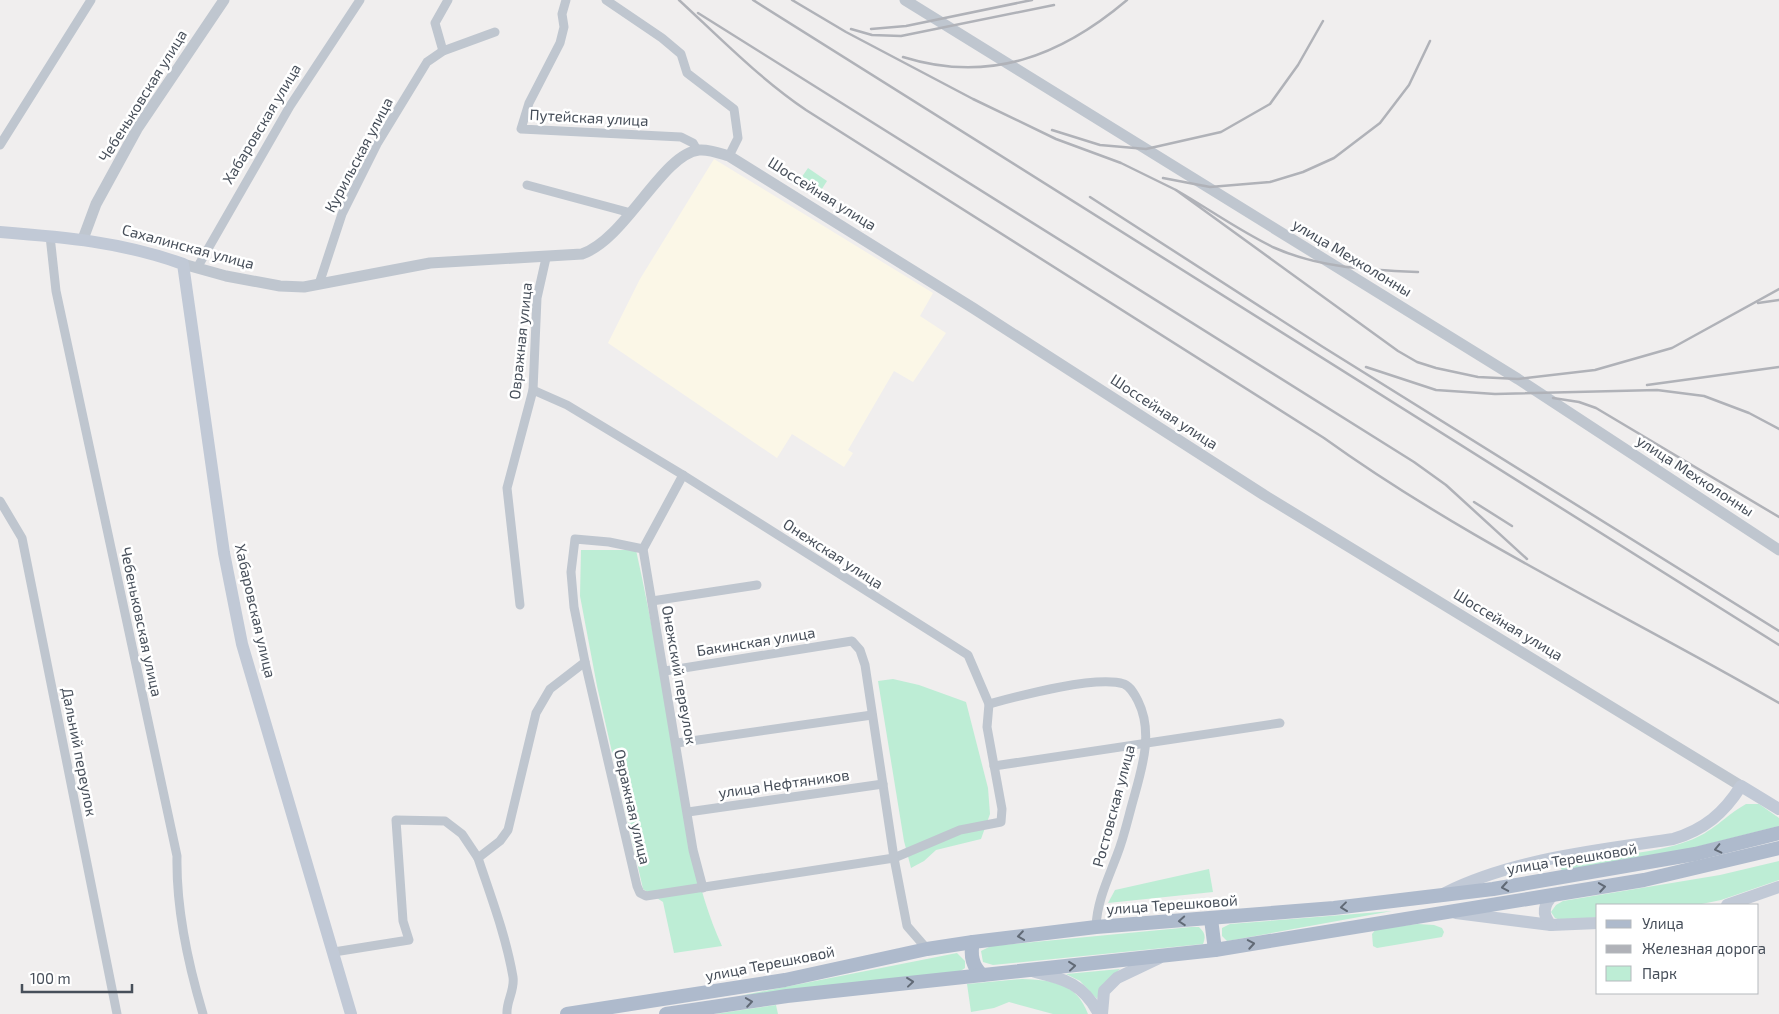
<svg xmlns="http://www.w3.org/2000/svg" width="1779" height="1014" font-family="'Exo 2',sans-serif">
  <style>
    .commercial { fill: #fbf7e7 }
    .green { fill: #bdedd5 }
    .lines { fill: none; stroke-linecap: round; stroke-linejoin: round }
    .minor { stroke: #bfc6cf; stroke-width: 9 }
    .tertiary { stroke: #bfc6cf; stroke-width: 11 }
    .secondary { stroke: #c1c9d6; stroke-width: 12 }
    .primary { stroke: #aebacc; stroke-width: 14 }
    .rail { stroke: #b0b2b8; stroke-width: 2.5 }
    .oneway { stroke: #616a76 }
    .labels { text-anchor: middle; stroke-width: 5; stroke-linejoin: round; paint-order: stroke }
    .street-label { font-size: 15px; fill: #474f5a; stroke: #fff }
  </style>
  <rect width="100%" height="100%" fill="#f0eeee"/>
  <!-- commercial -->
  <polygon class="commercial" points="714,159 933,293 920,316 946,333 913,382 894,371 848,450 853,453 844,467 792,434 777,458 608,343 640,279"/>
  <!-- green -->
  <g class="green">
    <polygon points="808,168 827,181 818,195 799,181"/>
    <path d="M 581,550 L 636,550 C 652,622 664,694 677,766 C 688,830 695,886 722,946 L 674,953 L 663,902 L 643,889 L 597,686 L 580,596 Z"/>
    <polygon points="893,679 919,685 966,702 988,788 990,814 981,839 936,850 924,861 911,868 904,841 878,681"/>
    <path d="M 1746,804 L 1759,804 L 1779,818 L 1779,826 L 1661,856 L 1562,872 L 1560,864 L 1567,862 C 1604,856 1654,854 1688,841 C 1712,833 1726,815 1746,804 Z"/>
    <polygon points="1779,861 1779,880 1721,900 1697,905 1598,905 1598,917 1563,921 1555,918 1551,912 1556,905 1563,901 1720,875"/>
    <polygon points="1209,869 1213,892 1108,903 1115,890"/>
    <polygon points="1392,911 1233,940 1227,941 1222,936 1222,928 1230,924"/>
    <polygon points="1418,924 1434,925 1442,928 1444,932 1442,937 1377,948 1373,946 1372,934 1376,929"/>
    <path d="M 1191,927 L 1199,927 C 1205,933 1206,936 1203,944 L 993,965 L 983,962 L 981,951 L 991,946 Z"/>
    <polygon points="957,953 965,961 965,968 959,972 739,996"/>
    <polygon points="1120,969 1101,987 1097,999 1080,981 1066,974"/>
    <path d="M 1022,979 C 1052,980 1077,983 1088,1014 L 1053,1014 L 1009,1002 L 994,1008 L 971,1012 L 967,984 Z"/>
    <polygon points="776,1005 778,1014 715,1014"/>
  </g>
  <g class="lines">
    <!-- minor -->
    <g class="minor">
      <polyline points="566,0 562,14 564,27 560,43 529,103 521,129 681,137 693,143 697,150"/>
      <polyline points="606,0 662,38 681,54 687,73 734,109 738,138 729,156"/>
      <polyline points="443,51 435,23 448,0"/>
      <polyline points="0,145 91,0"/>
      <polyline points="527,185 631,213"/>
      <path d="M 50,236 L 56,291 L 177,856 C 176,908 188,964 203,1014"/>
      <polyline points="197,268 290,106 360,0"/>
      <polyline points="319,284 342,214 377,144 427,62 443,51 495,32"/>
      <polyline points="533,390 567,405 683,475 968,655 989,704 987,727 1002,809 1001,822 960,830 894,858 646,896 640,893 637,886 585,662"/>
      <polyline points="683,475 643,549 693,850 703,888"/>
      <polyline points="0,501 22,538 117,1014"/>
      <polyline points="652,601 757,585"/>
      <polyline points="520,605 507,488 533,390 537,298 546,258"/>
      <polyline points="665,671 852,641 860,650 865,665 894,858 907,926 927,949"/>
      <path d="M 989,704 C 1019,696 1096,675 1124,684 C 1131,687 1135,695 1138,701 C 1155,735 1140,774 1131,808 C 1127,823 1123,840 1117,855 C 1108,879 1097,901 1096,927"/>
      <polyline points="677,743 872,715"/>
      <polyline points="994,766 1280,723"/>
      <polyline points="688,812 883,784"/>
      <path d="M 478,858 C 491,897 506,936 513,977 C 515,991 506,1001 507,1014"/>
      <polyline points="334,952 409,940 403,921 396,820 445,821 462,834 478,858 500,841 508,830 536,713 550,689 585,662 574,607 571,572 575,539 609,542 643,549"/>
    </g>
    <!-- tertiary -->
    <g class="tertiary">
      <polyline points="905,0 1518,379 1779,550"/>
      <polyline points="83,239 96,204 137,129 224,0"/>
      <path d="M 183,264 L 226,276 L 280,286 L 304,287 L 430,263 L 582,254 C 626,239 662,154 699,150 C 709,149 719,153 729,156 L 973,308 L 1264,495 L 1741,786"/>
    </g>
    <!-- secondary -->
    <g class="secondary">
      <path d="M 0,232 C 63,237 123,242 183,264 L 224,553 L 242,644 L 351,1014"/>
      <path d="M 1445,893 C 1512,859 1599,850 1673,839 C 1704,830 1724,813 1741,786 L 1779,809"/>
      <polyline points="1727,905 1779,887"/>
      <polyline points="1456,913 1551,925 1598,923"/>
      <path d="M 1551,925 C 1541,914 1544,904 1553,895"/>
      <path d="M 1032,971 C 1064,979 1083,983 1099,1014"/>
      <polyline points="1102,1014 1104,991 1117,978 1159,958"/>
    </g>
    <!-- primary -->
    <g class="primary">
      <polyline points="1211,919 1215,950"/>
      <path d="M 973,942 C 970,955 972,966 982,975"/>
      <polyline points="567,1014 785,980 927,949 973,942 1096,927 1334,908 1493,889 1695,854 1779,833"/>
      <polyline points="666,1014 787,996 1215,950 1644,880 1779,848"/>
    </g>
    <!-- rail -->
    <g class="rail">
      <path d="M 679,0 C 720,38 759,78 806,110 L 1324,438 C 1467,541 1627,615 1779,703"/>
      <polyline points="753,0 1779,645"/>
      <polyline points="792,0 846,32 973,99 1056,139 1121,163 1176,190"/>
      <polyline points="698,13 1414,462 1446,485 1527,559"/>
      <polyline points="851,29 872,35 901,36 1054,5"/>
      <polyline points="871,29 906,26 1032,0"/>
      <path d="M 903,57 C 989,84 1061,56 1127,0"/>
      <polyline points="1052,130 1100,145 1146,149 1221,132 1270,104 1298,65 1323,21"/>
      <polyline points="1163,178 1210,187 1270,182 1303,172 1334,158 1380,123 1409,85 1430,41"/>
      <polyline points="1090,197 1323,347 1779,631"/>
      <path d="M 1418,272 C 1370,270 1320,268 1275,248 C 1241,232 1209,209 1176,190 L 1398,351 L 1417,362 L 1436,368 L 1478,377 L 1518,379 L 1595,370 L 1672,348 L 1779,289"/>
      <polyline points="1758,303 1779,300"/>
      <polyline points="1366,367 1436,390 1495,394 1657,390 1704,396 1749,413 1779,429"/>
      <polyline points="1647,385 1779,367"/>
      <polyline points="1553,398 1579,402 1596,408 1779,517"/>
      <polyline points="1474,502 1512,526"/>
    </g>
  </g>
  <!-- one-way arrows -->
  <defs><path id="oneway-chevron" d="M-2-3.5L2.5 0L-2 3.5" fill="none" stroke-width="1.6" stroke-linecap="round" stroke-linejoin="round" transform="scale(1.25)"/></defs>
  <g class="oneway">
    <use href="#oneway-chevron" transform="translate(1718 849) rotate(167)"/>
    <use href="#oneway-chevron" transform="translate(1505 887) rotate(170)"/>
    <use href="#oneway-chevron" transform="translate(1602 887) rotate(-9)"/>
    <use href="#oneway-chevron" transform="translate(1344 907) rotate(173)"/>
    <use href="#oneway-chevron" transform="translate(1182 921) rotate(176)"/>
    <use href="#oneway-chevron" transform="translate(1021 936) rotate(172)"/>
    <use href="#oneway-chevron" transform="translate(1251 944) rotate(-10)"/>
    <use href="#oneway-chevron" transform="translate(1072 966) rotate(-6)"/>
    <use href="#oneway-chevron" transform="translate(910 982) rotate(-6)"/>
    <use href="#oneway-chevron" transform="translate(749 1002) rotate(-9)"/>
  </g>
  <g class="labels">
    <!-- street labels -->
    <g class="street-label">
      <text transform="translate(143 96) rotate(-58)" y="5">Чебеньковская улица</text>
      <text transform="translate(589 118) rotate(3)" y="5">Путейская улица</text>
      <text transform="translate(262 124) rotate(-59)" y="5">Хабаровская улица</text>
      <text transform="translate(359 155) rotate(-62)" y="5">Курильская улица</text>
      <text transform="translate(822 194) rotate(32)" y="5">Шоссейная улица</text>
      <text transform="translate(188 247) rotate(15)" y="5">Сахалинская улица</text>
      <text transform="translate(1352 258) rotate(31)" y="5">улица Мехколонны</text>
      <text transform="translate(521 341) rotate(-84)" y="5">Овражная улица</text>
      <text transform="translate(1164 412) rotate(33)" y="5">Шоссейная улица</text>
      <text transform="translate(1695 476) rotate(33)" y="5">улица Мехколонны</text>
      <text transform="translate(833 554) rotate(33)" y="5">Онежская улица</text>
      <text transform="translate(255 611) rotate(77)" y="5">Хабаровская улица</text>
      <text transform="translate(141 622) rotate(78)" y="5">Чебеньковская улица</text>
      <text transform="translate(1508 625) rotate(31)" y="5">Шоссейная улица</text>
      <text transform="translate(756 642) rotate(-9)" y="5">Бакинская улица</text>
      <text transform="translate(679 675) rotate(80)" y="5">Онежский переулок</text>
      <text transform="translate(79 752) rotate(79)" y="5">Дальний переулок</text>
      <text transform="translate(784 784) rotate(-8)" y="5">улица Нефтяников</text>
      <text transform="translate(1114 806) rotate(-75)" y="5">Ростовская улица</text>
      <text transform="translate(632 807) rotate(77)" y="5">Овражная улица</text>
      <text transform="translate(1572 859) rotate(-9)" y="5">улица Терешковой</text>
      <text transform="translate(1172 905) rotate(-4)" y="5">улица Терешковой</text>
      <text transform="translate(770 964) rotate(-11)" y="5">улица Терешковой</text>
    </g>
  </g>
  <!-- legend -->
  <rect x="1596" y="904" width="162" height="90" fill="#ffffff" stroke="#b5b9bd"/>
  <rect x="1606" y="920" width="25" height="8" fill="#aebacc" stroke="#b5b9bd"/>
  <text x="1642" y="929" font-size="15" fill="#474f5a">Улица</text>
  <rect x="1606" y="945" width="25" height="8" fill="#b0b2b8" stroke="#b5b9bd"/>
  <text x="1642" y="954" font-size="15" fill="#474f5a">Железная дорога</text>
  <rect x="1606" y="966" width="25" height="15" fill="#bdedd5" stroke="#b5b9bd"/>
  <text x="1642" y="979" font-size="15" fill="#474f5a">Парк</text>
  <!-- scale -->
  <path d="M22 984v8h110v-8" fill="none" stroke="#474f5a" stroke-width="2.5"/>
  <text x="30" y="984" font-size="15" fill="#474f5a" stroke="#ffffff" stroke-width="4" paint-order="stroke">100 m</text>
</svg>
